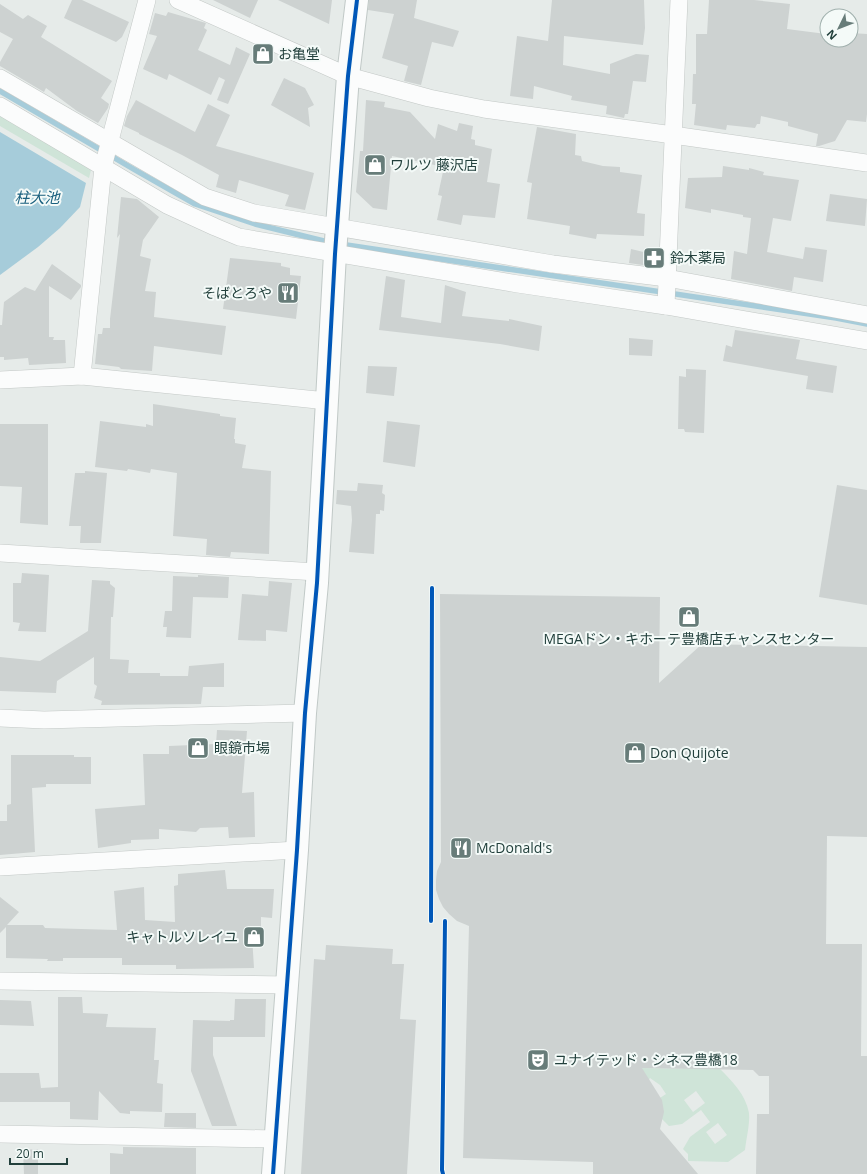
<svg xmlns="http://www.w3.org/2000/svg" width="867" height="1174" font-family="'Open Sans','Noto Sans JP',sans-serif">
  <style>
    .green { fill: #cfe4d8; fill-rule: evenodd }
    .water { fill: #a6ccda }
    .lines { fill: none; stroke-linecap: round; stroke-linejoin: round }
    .stream { stroke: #a6ccda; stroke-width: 5.5 }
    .building { fill: #cdd2d1 }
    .street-casing { stroke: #c3c8c6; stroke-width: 18 }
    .secondary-casing { stroke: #c1c9c7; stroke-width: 24 }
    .street { stroke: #fbfcfc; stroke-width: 17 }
    .secondary { stroke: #fbfcfc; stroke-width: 22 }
    .cycleway-casing { stroke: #f4faf8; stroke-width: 6 }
    .cycleway { stroke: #0057b8; stroke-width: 4 }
    .labels { text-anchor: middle; stroke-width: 4; stroke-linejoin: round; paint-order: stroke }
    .poi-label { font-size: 14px; fill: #22403c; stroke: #f4faf8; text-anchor: start }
    .water-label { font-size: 15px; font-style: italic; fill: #1a607e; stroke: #f4faf8 }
  </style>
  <rect width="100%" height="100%" fill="#e6ebe9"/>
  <!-- green -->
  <g class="green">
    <polygon points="0,113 92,166 89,178 0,126"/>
    <path d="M 635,1068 L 720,1069 C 732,1081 746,1095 749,1113 C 750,1125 746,1139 745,1150 L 728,1162 L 688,1161 L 688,1154 L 683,1149 L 690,1137 L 710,1122 L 701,1110 L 682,1124 L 669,1126 L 662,1119 L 660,1098 L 666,1094 L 660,1085 L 650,1078 L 646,1084 ZM 696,1091 L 705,1103 L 693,1112 L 684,1100 ZM 718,1123 L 727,1135 L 715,1144 L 706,1132 Z"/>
  </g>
  <!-- water -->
  <polygon class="water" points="0,132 86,183 80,207 60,228 38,247 0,275"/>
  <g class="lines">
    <!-- stream -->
    <g class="stream">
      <polyline points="0,91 135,170 195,204 255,224 332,243"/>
      <polyline points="340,244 836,318 867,324"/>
    </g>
  </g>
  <!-- building -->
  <g class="building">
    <polygon points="72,0 82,0 129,22 122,37 116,42 64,18"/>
    <polygon points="213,0 258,0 250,18"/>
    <polygon points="278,0 332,0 329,24"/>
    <polygon points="369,0 417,0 414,18 459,31 453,47 432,42 421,85 404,81 408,66 382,58 394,14 368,10"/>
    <polygon points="552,0 644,0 645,28 643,45 564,36 563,65 610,74 610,64 636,54 649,55 646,82 633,81 628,114 625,114 624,118 606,114 607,106 571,100 572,96 534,86 533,99 510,96 517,36 548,41"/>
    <polygon points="709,0 754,0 790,4 787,29 826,34 827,31 827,40 851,40 851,33 867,34 867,114 866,122 847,120 835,141 819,146 816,146 818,134 788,126 788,122 761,116 760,124 757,124 755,128 727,125 726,130 694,125 696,104 692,104 693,74 696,74 696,34 707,34"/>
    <polygon points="0,4 23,19 28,15 47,26 41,37 112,81 101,98 109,104 108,108 98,123 77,111 46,88 44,92 0,66 0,62 13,39 0,32"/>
    <polygon points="168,12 206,23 204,28 207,30 198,50 230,65 236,47 250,54 228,104 217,100 225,80 219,77 211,95 169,74 167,80 143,69 157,36 149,34 155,13 166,16"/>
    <polygon points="284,78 305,88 314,105 308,108 310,127 271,105"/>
    <polygon points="136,100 195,132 208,104 230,115 216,146 314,173 305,210 285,206 289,195 239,180 236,193 216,187 219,175 182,155 139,134 139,133 124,126 127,116"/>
    <polygon points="366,100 385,102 384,107 410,112 435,139 438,124 457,131 459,123 473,126 471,139 475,140 475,145 492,149 487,182 500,184 495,218 463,215 461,225 437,220 442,196 438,195 444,167 392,156 387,210 373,208 356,192 360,151 363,151"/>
    <polygon points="537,127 576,134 575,155 581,156 582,161 603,166 620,167 620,172 642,175 637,213 645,214 644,236 597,234 596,239 569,234 570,226 527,219 532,183 527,182"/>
    <polygon points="723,166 749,170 749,168 764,172 763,175 799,180 791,221 773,218 767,252 803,259 805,247 827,250 823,282 794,277 792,291 731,279 734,251 747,254 751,218 743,217 743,215 711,209 711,213 685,208 688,178 722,177"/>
    <polygon points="830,194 867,199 865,226 826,221"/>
    <polygon points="121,197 137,199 159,217 143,240 140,256 151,259 145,291 156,292 154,317 226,326 222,355 154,346 152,371 121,369 119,367 95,364 98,334 102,334 103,328 110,328 110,319 120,234 117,238"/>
    <polygon points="631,249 652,254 649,266 629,263"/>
    <polygon points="230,258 281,263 281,266 290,268 290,275 301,276 296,319 223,309"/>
    <polygon points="52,264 81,285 81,287 71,300 49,286 49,337 54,337 53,340 65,340 66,363 29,365 28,358 4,360 4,357 0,357 0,325 2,325 4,302 25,287 35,291"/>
    <polygon points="386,276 405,280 401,317 441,323 445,285 466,292 462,316 509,321 509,319 542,326 539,351 500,344 379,330"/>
    <polygon points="735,330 800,340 796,359 837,366 833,393 806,389 808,376 723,361 726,345 732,347"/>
    <polygon points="629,338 653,340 652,356 629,355"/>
    <polygon points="368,366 397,367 394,396 366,393"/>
    <polygon points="686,369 706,370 704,433 685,432 684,429 678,429 679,376 686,377"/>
    <polygon points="153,404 220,414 220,416 236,418 234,439 235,439 235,443 246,445 242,468 271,471 269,554 231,552 230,557 206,555 207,539 173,536 177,473 151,469 150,473 128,469 127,471 95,467 100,421 146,427 146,424 153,426"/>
    <polygon points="387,421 420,425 415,467 383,462"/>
    <polygon points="0,424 48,424 48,525 20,523 22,487 0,486"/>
    <polygon points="85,471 107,473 101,543 80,543 81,526 69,526 75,473 85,473"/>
    <polygon points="358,483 383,485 382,493 385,495 384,511 380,510 380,514 376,514 374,554 349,552 352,520 351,506 336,504 337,490 357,491"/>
    <polygon points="837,485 867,490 867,605 819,597"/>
    <polygon points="22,573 49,575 46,632 18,631 20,623 13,622 13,583 21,583"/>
    <polygon points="198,575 229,577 228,598 193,597 191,638 166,637 167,627 163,627 165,611 172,611 173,576 198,577"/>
    <polygon points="92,580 110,581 110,584 115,588 113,617 111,617 110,659 129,660 128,673 160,673 160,676 188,676 189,666 224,663 224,687 203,687 201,704 101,705 102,701 94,698 97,686 94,684 94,657 57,681 56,693 0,691 0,657 40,661 88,631"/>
    <polygon points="269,581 292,583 287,632 266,630 266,641 238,640 242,594 268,596"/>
    <polygon points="440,594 660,597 659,683 702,644 867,647 867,837 827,836 826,944 862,944 861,1056 867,1056 867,1174 756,1174 757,1114 769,1114 769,1076 759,1076 753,1070 642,1068 662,1100 664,1112 660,1129 698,1174 593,1174 593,1162 463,1158 469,926 457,921 449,914 443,907 439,899 436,890 436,880 437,871 441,862"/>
    <polygon points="217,730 247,731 242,793 254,792 255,837 229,838 228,827 200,828 196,832 159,829 159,839 131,840 131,843 98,848 95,809 145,805 143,754 169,754 169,746 216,744"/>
    <polygon points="11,755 74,755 74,757 91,757 91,784 46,784 46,787 32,788 35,852 0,855 0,821 7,821 7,805 11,804"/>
    <polygon points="225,870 227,889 274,889 272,918 261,917 261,936 252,936 254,968 176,969 176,965 122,965 122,958 63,958 63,961 47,961 48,959 6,958 6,927 0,933 0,897 19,912 7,925 43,925 45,928 117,930 114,891 144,887 145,920 175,922 174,886 178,885 178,874"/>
    <polygon points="326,945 393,949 392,964 404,964 400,1019 416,1020 407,1174 301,1174 314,959 325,960"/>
    <polygon points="58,997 82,997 83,1013 108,1014 106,1027 156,1028 154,1060 159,1060 157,1083 163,1084 162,1112 130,1111 130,1114 120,1113 99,1091 98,1120 70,1119 70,1102 0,1102 0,1073 39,1073 41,1088 58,1087"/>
    <polygon points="235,999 266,999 265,1037 213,1037 213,1055 237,1126 212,1126 191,1071 193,1020 230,1021 230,1020 234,1020"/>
    <polygon points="0,1000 31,1001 34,1026 0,1025"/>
    <polygon points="165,1113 196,1113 196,1128 164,1127"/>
    <polygon points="123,1147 196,1148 196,1174 110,1174 110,1153 123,1154"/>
    <polygon points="38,1149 38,1174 24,1174 23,1150"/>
  </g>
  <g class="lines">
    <!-- street casing -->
    <g class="street-casing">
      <g id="street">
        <polyline points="178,0 348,76 429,98 484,109 673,135 867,163"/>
        <polyline points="0,78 205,197 254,213 553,264 667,278 867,315"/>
        <polyline points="0,106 167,205 215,227 239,237 518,284 666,306 867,341"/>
        <polyline points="666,306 679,0"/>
        <polyline points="82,376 103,167 147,0"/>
        <polyline points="0,380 82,376 327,401"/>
        <polyline points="0,553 317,572"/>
        <polyline points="0,718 44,720 305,713"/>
        <polyline points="0,867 297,850"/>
        <polyline points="0,981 287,985"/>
        <polyline points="0,1134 276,1139"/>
      </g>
    </g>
    <!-- secondary casing -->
    <g class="secondary-casing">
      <polyline id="secondary" points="273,1174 297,850 305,713 317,583 335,254 348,76 357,0"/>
    </g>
    <!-- street -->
    <use href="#street" class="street"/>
    <!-- secondary -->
    <use href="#secondary" class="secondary"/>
    <!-- cycleway casing -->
    <g class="cycleway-casing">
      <g id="cycleway">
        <polyline points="431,921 432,588"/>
        <polyline points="273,1174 297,850 305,713 317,583 335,254 348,76 357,0"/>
        <polyline points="443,1174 442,1170 445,921"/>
      </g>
    </g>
    <!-- cycleway -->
    <use href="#cycleway" class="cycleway"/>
  </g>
  <!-- icons -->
  <defs>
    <g id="shop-square" transform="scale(1.15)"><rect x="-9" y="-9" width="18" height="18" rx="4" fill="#677c79" stroke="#f4faf8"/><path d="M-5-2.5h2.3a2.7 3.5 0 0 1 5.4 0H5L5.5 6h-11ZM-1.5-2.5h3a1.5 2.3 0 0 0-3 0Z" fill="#fff"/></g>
    <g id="pharmacy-square" transform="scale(1.15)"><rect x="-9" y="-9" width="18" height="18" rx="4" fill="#677c79" stroke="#f4faf8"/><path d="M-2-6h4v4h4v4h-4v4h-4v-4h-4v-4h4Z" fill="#fff"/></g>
    <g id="restaurant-square" transform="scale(1.15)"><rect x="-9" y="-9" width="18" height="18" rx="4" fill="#677c79" stroke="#f4faf8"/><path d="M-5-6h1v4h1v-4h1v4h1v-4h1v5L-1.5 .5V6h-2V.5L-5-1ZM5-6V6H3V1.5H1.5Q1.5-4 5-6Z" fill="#fff"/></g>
    <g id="theatre-square" transform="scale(1.15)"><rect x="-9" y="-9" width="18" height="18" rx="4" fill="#677c79" stroke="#f4faf8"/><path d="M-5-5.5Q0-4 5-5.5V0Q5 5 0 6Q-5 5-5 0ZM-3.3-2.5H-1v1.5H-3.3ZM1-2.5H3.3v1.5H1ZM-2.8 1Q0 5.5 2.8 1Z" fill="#fff"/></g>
  </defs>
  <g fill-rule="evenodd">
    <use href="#shop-square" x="263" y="54"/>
    <use href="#shop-square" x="375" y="165"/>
    <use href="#pharmacy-square" x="654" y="258"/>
    <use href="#restaurant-square" x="288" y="293"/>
    <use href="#shop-square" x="689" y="617"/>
    <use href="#shop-square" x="198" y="748"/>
    <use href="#shop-square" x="635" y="753"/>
    <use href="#restaurant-square" x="461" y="848"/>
    <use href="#shop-square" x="254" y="937"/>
    <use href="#theatre-square" x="538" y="1060"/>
  </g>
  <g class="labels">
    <!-- poi labels -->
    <g class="poi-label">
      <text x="278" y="59">お亀堂</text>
      <text x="390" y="170">ワルツ 藤沢店</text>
      <text x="670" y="263">鈴木薬局</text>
      <text x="272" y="298" text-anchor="end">そばとろや</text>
      <text x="689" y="644" text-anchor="middle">MEGAドン・キホーテ豊橋店チャンスセンター</text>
      <text x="214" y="753">眼鏡市場</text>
      <text x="650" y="758">Don Quijote</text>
      <text x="476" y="853">McDonald's</text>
      <text x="238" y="942" text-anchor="end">キャトルソレイユ</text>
      <text x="554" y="1065">ユナイテッド・シネマ豊橋18</text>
    </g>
    <!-- water labels -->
    <g class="water-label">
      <text x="37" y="203">柱大池</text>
    </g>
  </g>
  <!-- north arrow -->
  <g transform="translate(839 28) rotate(227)"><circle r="19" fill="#f4faf8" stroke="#a0b0ad"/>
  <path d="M0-3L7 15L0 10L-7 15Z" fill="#677c79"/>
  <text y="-6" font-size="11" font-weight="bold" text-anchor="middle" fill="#22403c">N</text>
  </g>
  <!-- scale -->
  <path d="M10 1158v6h57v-6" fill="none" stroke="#22403c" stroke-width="2"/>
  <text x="16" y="1158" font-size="12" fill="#22403c" stroke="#f4faf8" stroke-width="3" paint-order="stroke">20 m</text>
</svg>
